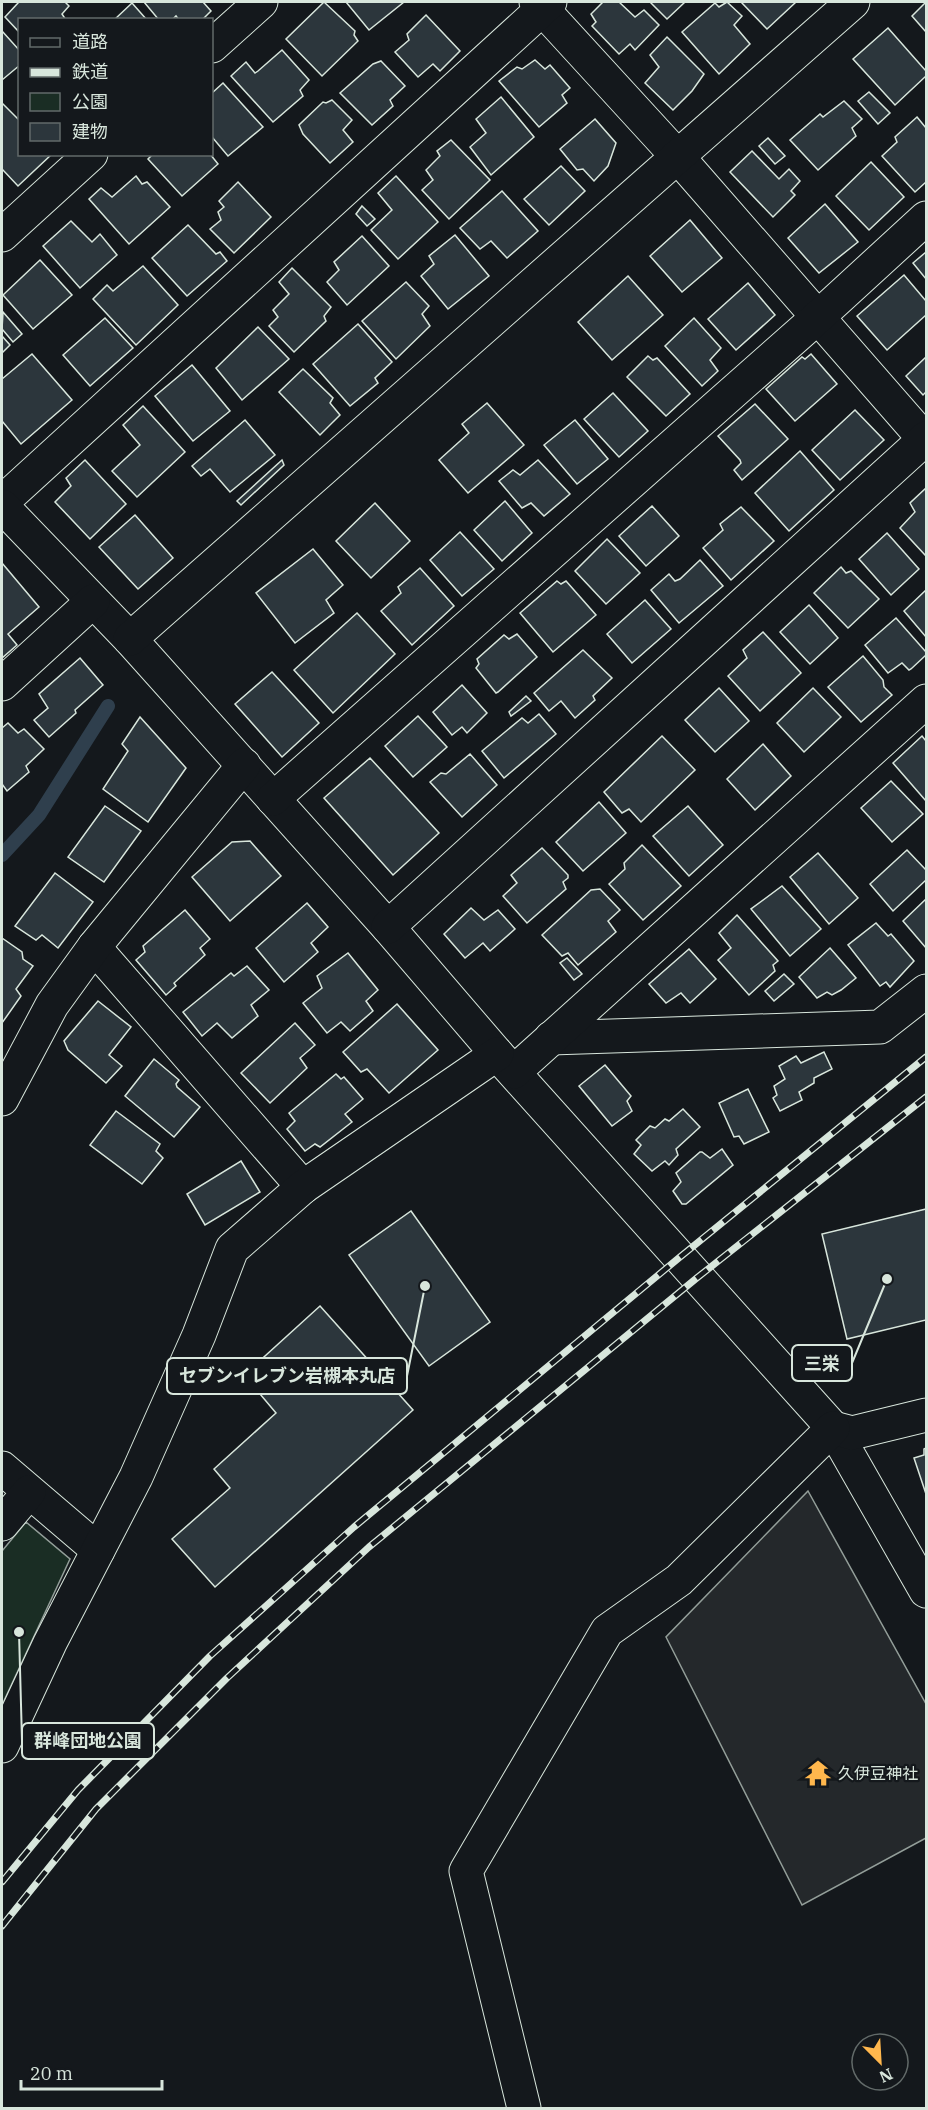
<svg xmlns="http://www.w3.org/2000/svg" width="928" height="2110" font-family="'IBM Plex Serif','Noto Sans JP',serif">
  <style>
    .green { fill: #1a2d24; stroke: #939e99; stroke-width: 1.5 }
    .parking { fill: #24282b; stroke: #939e99; stroke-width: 1.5 }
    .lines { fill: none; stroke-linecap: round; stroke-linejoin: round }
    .stream { stroke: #2f3f4d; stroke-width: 14 }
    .building { fill: #2c363c; stroke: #d8e6dc; stroke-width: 1.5 }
    .minor-casing { stroke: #d8e6dc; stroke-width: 35 }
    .minor { stroke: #14181c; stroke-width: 33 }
    .rail-casing { stroke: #d8e6dc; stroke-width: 7 }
    .rail { stroke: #14181c; stroke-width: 4.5; stroke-dasharray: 14; stroke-linecap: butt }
    .labels { text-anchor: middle; stroke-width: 4.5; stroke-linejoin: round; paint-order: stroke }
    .poi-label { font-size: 16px; fill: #d8e6dc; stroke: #14181c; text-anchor: start }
    .leader { fill: none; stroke: #d8e6dc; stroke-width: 2 }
    .callout-dot { fill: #d8e6dc; stroke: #14181c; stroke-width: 2 }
    .callout { fill: #14181c; stroke: #d8e6dc; stroke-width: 2 }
    .callout-label { font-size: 18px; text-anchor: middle; font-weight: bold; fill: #d8e6dc }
  </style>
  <rect width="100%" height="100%" fill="#14181c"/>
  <!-- green -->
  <polygon class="green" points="26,1522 70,1559 2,1705 2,1551"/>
  <!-- parking -->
  <polygon class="parking" points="808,1491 926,1704 926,1838 802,1905 666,1637"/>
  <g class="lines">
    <!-- stream -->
    <polyline class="stream" points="2,855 39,815 108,706"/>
  </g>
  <!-- building -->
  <g class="building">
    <polygon points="17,2 65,2 69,6 62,14 66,20 20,20 20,33 5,17 18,3"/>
    <polygon points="144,2 203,2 211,11 202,20 179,20 176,16 172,20 159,20"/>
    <polygon points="324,2 355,31 354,35 358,41 322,76 286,39"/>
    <polygon points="346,2 404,2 369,30"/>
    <polygon points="603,2 619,2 635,17 644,10 659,25 635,50 630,44 619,54 592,26 596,22 591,14"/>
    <polygon points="650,2 685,2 667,19"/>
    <polygon points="727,2 742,16 734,25 750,44 719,74 682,32 715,3 719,7"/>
    <polygon points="741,2 796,2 767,29"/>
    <polygon points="926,2 926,32 912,16"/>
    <polygon points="132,3 147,20 114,20"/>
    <polygon points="426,15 460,51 440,71 433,64 418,77 395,52 409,40 407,34"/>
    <polygon points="888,28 926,71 926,76 895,105 853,59"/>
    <polygon points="2,31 20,51 20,65 2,80"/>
    <polygon points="667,37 704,74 692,91 673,110 645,83 659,67 650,55"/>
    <polygon points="282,50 309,80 300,90 303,96 273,122 231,76 246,62 255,73 258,71"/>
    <polygon points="535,60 545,69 550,65 570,88 562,95 567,103 539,127 499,81 517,67 522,69"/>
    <polygon points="381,61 405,86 390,100 393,106 372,125 340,93 373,64"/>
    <polygon points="223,83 263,127 228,156 212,137 212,93"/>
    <polygon points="869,92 890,113 878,124 858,101"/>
    <polygon points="501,97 534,137 491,175 470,147 486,133 476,119"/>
    <polygon points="332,100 352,120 343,130 353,142 330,163 303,134 299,125 323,102 326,103"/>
    <polygon points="844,101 862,119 852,128 856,136 818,170 790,140 820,114 823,117"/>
    <polygon points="3,104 20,121 20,154 52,154 18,186 2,169 2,105"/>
    <polygon points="917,117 926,128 926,182 915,192 882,156 897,142 895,137"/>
    <polygon points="595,119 616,143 608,166 594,181 583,169 577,170 560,149"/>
    <polygon points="768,138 785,156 775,164 759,146"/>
    <polygon points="451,140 490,180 449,219 422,190 433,180 426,170 440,156 437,151"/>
    <polygon points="752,151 779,179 789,169 800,181 791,191 795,195 773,217 730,172"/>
    <polygon points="153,154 210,154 218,164 182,196 148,159"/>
    <polygon points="871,162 904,197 869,230 836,196"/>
    <polygon points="561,166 585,191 549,225 524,199"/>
    <polygon points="136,176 142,184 147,182 170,207 129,244 89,199 101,188 112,197"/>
    <polygon points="396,176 438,222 398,259 371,230 392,210 378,193"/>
    <polygon points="238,182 271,217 234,253 210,229 221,220 218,212 224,207 219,201"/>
    <polygon points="502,191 538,231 507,258 491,241 480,249 460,228"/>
    <polygon points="825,204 858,242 819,273 788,238"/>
    <polygon points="362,206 375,219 367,226 356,214"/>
    <polygon points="690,220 722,258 682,292 650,256"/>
    <polygon points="71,221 92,242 100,234 117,255 80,288 43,246"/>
    <polygon points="188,225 216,254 220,252 227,261 187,296 152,258"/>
    <polygon points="455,235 489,276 448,309 421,276 434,264 429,256"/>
    <polygon points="362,236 389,266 347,305 327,282 339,270 334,262"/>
    <polygon points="926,252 926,279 913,263"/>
    <polygon points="40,260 72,295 33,329 3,295"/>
    <polygon points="143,266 178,305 136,345 93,299 107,285 113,291"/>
    <polygon points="292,268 331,307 324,316 326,321 294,352 269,326 278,317 273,310 289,294 279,282"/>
    <polygon points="904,275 926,301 926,315 887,350 857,316"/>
    <polygon points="628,276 663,315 612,360 578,322"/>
    <polygon points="406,282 429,306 422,314 430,326 396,359 362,321"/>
    <polygon points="748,283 775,315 736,350 708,319"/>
    <polygon points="3,312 22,334 13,342 2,329"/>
    <polygon points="105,318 133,348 90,386 63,355"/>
    <polygon points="694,318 721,348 710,360 718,371 702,386 665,346"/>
    <polygon points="358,324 392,362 375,378 378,383 350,406 313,364"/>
    <polygon points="258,327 289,359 242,400 216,368"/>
    <polygon points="2,336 10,345 2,353"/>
    <polygon points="32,354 72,400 21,444 2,421 2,379"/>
    <polygon points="811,354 837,384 795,421 766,389 802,357 805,359"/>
    <polygon points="648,356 653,360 657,358 690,394 666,416 627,377"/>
    <polygon points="926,357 926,392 923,395 906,376"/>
    <polygon points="192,365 230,411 193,441 155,396"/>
    <polygon points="303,369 333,398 330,403 340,415 320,435 279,392"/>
    <polygon points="613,393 648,431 619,457 584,419"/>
    <polygon points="487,403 524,445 468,493 439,460 469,433 462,424"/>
    <polygon points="755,404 788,439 742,480 734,470 741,463 740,460 718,436"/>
    <polygon points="143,406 185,452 137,497 112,471 140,445 123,425"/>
    <polygon points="855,410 884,440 840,480 812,450"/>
    <polygon points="245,420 275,455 230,492 210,469 201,476 192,466"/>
    <polygon points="575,420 608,459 577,484 544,445"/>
    <polygon points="800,451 834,490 789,531 755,493"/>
    <polygon points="85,460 126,504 90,539 55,502 71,486 66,478"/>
    <polygon points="282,460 284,465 241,505 237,501"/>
    <polygon points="538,460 570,494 544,516 531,503 522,508 499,481 513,470 520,475"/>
    <polygon points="926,488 926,556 900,528 915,512 910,503"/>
    <polygon points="505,501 532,533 502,561 474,530"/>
    <polygon points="375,503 410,541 371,578 336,541"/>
    <polygon points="652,506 679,536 646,566 619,536"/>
    <polygon points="741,507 774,541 731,580 703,548 723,530 720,524"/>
    <polygon points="135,515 173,558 138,589 99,547"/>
    <polygon points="460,532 494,569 462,596 430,560"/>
    <polygon points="887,533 919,569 891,595 859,559"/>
    <polygon points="607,539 640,573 606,604 575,571"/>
    <polygon points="313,549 343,585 326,600 334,613 295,643 256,593"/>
    <polygon points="700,560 723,586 679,623 651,590 669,574 675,581 680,579"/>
    <polygon points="2,563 39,607 8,634 17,645 2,658"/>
    <polygon points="841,567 846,573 851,571 879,599 848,628 814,593"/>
    <polygon points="420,568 454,606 412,645 381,611 401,593 398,587"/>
    <polygon points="557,581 561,584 566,581 596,615 553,652 520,613"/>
    <polygon points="926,590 926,637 904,611"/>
    <polygon points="645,600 671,629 632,663 607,634"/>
    <polygon points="809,605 838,638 810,664 780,632"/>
    <polygon points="357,613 395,654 333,713 294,670"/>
    <polygon points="896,618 926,652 926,655 911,669 909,670 902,663 888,673 865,645"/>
    <polygon points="763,632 801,673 760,711 728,676 747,658 743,650"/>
    <polygon points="517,634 537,657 498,692 496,693 476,668 479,664 477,659 504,635 509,639"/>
    <polygon points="583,650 612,678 593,696 595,700 575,718 561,701 549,711 534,693"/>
    <polygon points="863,656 883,680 884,687 892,695 861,722 828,687"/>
    <polygon points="80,658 103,685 75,710 76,713 49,737 34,720 48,708 39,694"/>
    <polygon points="272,672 319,723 282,757 235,704"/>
    <polygon points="462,685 487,713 467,733 462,727 452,735 433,712"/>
    <polygon points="719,688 749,721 715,752 685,720"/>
    <polygon points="813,688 841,717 804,752 777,723"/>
    <polygon points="526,696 531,701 511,716 509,712"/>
    <polygon points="539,714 556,734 504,778 482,751 522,718 528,723"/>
    <polygon points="418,716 447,747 413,777 385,746"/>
    <polygon points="140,717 186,768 148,822 103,789 128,751 122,744"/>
    <polygon points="8,723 18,733 24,729 44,749 26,766 29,772 7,791 2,784 2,728"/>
    <polygon points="662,736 695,770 641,822 629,809 622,813 604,792"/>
    <polygon points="922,736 926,741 926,801 893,763"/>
    <polygon points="763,744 791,776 755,810 727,779"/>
    <polygon points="470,754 497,785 462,817 430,782 441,773 446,774"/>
    <polygon points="370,758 439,833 393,875 324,798"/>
    <polygon points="891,781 923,814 892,842 861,808"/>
    <polygon points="599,802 626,833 583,871 556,842"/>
    <polygon points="105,806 141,831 104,882 68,857"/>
    <polygon points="688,806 723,845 689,876 653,836"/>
    <polygon points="250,841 281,876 230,921 192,877 232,842"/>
    <polygon points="642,845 681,886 643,920 609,884 625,869 624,863"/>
    <polygon points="542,848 568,875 568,878 563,882 566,889 527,923 503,896 517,883 511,875"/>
    <polygon points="907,850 926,870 926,880 893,911 870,884"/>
    <polygon points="818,853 858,898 829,924 790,877"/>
    <polygon points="55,873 93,902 58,948 42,935 36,940 15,926"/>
    <polygon points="782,886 821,929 790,956 751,909"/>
    <polygon points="600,889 620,910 608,921 616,932 578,965 568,953 562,956 542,935 591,890"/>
    <polygon points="926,899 926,948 903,921"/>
    <polygon points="307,903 328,927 311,943 318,952 284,982 256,948"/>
    <polygon points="471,908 484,920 498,910 515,929 490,951 483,943 465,958 444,934"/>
    <polygon points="185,910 210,939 200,948 205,955 174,983 176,986 166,995 136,960 145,952 143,946"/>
    <polygon points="737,915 778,961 773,965 775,971 749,995 718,960 731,948 719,933"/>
    <polygon points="876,923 888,936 891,934 914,961 890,987 886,982 880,986 848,945"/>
    <polygon points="2,938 22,952 23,959 33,966 16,989 21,996 2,1023"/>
    <polygon points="830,948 856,978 841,990 832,995 827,992 817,998 799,977"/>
    <polygon points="689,949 716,979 690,1003 681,993 666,1003 649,984"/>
    <polygon points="348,953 378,990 366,1001 373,1011 350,1031 341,1022 327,1033 303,1003 322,988 317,976"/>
    <polygon points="567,958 582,974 574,980 560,963"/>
    <polygon points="247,966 269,990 251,1005 258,1016 232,1038 217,1023 202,1036 183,1012 231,973 234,976"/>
    <polygon points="784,974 794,984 774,1001 765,991"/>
    <polygon points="98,1001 131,1027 109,1055 122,1066 106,1083 68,1050 64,1041"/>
    <polygon points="397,1004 438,1050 389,1093 367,1069 361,1072 343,1052"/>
    <polygon points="295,1023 315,1045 300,1058 307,1068 270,1103 241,1073"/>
    <polygon points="824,1052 832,1069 814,1078 814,1083 799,1092 802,1100 780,1111 773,1098 777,1095 774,1086 785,1079 779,1066 796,1056 801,1063"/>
    <polygon points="154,1059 179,1080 176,1084 177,1087 200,1107 174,1137 125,1096"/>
    <polygon points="605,1065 631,1096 627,1101 632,1111 612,1126 579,1086"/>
    <polygon points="336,1074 341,1079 344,1077 363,1099 345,1114 352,1122 320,1147 315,1144 305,1151 287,1129 295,1121 289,1113"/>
    <polygon points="748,1089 769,1132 744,1144 739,1136 734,1137 719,1103"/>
    <polygon points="683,1109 700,1127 676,1149 678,1155 669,1165 665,1161 652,1171 634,1154 641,1145 636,1140 650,1126 655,1128 665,1119 669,1121"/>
    <polygon points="116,1111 160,1144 156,1151 163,1158 142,1184 90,1145"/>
    <polygon points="722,1149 733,1165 686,1204 682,1204 673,1191 681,1182 676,1173 700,1152 702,1152 710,1158"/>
    <polygon points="241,1161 260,1192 205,1225 187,1194"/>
    <polygon points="926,1209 926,1320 847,1339 822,1234"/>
    <polygon points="411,1211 490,1322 429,1366 349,1255"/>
    <polygon points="320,1306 413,1410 215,1587 172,1539 230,1488 214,1469 276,1413 244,1375"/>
    <polygon points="926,1448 926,1494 914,1458 924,1455 924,1449"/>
  </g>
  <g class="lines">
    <!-- minor casing -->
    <g class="minor-casing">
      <g id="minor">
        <polyline points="536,2 678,157 926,441"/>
        <polyline points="212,46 261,2"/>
        <polyline points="2,235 91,154"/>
        <polyline points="2,502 550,2"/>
        <polyline points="2,506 130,639 388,927 497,1054 833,1428 926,1591"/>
        <polyline points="130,639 853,2"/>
        <polyline points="2,684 93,601"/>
        <polyline points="273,799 818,317 926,218"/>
        <polyline points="388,927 926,438"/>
        <polyline points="94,947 303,1187"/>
        <polyline points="551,1038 880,1027 926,991"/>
        <polyline points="514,1072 926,701"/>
        <polyline points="2,1099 52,1005 94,947 244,765"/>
        <polyline points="833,1428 852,1433 926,1415"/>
        <polyline points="2,1468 98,1550"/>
        <polyline points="2,1524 29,1492"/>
        <polyline points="2,1746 50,1643 136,1477 199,1335 232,1249 303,1187 497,1054"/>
        <polyline points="524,2108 466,1871 607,1631 679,1580 833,1428"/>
      </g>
    </g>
    <!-- minor -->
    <use href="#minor" class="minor"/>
    <!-- rail casing -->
    <g class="rail-casing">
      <g id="rail">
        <polyline points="2,1882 78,1790 210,1656 354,1527 680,1257 926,1057"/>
        <polyline points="2,1926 96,1809 227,1678 369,1547 698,1277 926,1097"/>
      </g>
    </g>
    <!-- rail -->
    <use href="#rail" class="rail"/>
  </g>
  <!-- icons -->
  <defs>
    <g id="temple-bare" transform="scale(2.07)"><path d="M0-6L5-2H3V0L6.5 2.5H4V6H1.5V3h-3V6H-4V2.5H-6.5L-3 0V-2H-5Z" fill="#ffb74d" stroke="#14181c" stroke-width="2.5" paint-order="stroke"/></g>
  </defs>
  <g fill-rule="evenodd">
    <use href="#temple-bare" x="818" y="1773"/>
  </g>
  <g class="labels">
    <!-- poi labels -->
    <g class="poi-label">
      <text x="838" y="1779">久伊豆神社</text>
    </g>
  </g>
  <!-- callouts -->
  <path class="leader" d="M887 1279L852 1363M425 1286L407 1376M19 1632L22 1741"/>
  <g class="callout-dot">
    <circle cx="887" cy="1279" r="6"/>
    <circle cx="425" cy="1286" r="6"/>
    <circle cx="19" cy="1632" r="6"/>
  </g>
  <g class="callout">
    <rect x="792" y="1345" width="60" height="36" rx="6"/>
    <rect x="167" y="1358" width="240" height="36" rx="6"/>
    <rect x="22" y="1723" width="132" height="36" rx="6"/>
  </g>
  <g class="callout-label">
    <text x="822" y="1370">三栄</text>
    <text x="287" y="1382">セブンイレブン岩槻本丸店</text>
    <text x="88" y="1747">群峰団地公園</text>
  </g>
  <!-- border -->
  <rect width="928" height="2110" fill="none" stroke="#d8e6dc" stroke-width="6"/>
  <!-- legend -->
  <rect x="18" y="18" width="195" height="138" fill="#14181c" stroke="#626a69" stroke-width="1.5"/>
  <rect x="30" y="38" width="30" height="9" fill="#14181c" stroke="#626a69" stroke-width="1.5"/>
  <text x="72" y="48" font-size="18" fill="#d8e6dc">道路</text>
  <rect x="30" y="68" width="30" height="9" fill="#d8e6dc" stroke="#626a69" stroke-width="1.5"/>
  <text x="72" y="78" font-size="18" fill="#d8e6dc">鉄道</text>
  <rect x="30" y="93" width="30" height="18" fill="#1a2d24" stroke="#626a69" stroke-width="1.5"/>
  <text x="72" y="108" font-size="18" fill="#d8e6dc">公園</text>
  <rect x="30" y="123" width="30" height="18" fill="#2c363c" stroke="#626a69" stroke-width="1.5"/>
  <text x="72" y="138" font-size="18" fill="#d8e6dc">建物</text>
  <!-- north arrow -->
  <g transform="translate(880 2062) rotate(156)"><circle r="28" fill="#14181c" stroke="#626a69" stroke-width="1.5"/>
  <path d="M0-4.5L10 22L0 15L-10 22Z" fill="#ffb74d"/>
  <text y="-9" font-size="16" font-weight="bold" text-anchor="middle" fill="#d8e6dc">N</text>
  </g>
  <!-- scale -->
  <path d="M21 2080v9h141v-9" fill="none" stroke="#d8e6dc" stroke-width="3"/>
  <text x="30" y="2080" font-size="18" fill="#d8e6dc" stroke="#14181c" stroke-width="4.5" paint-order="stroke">20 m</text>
</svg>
